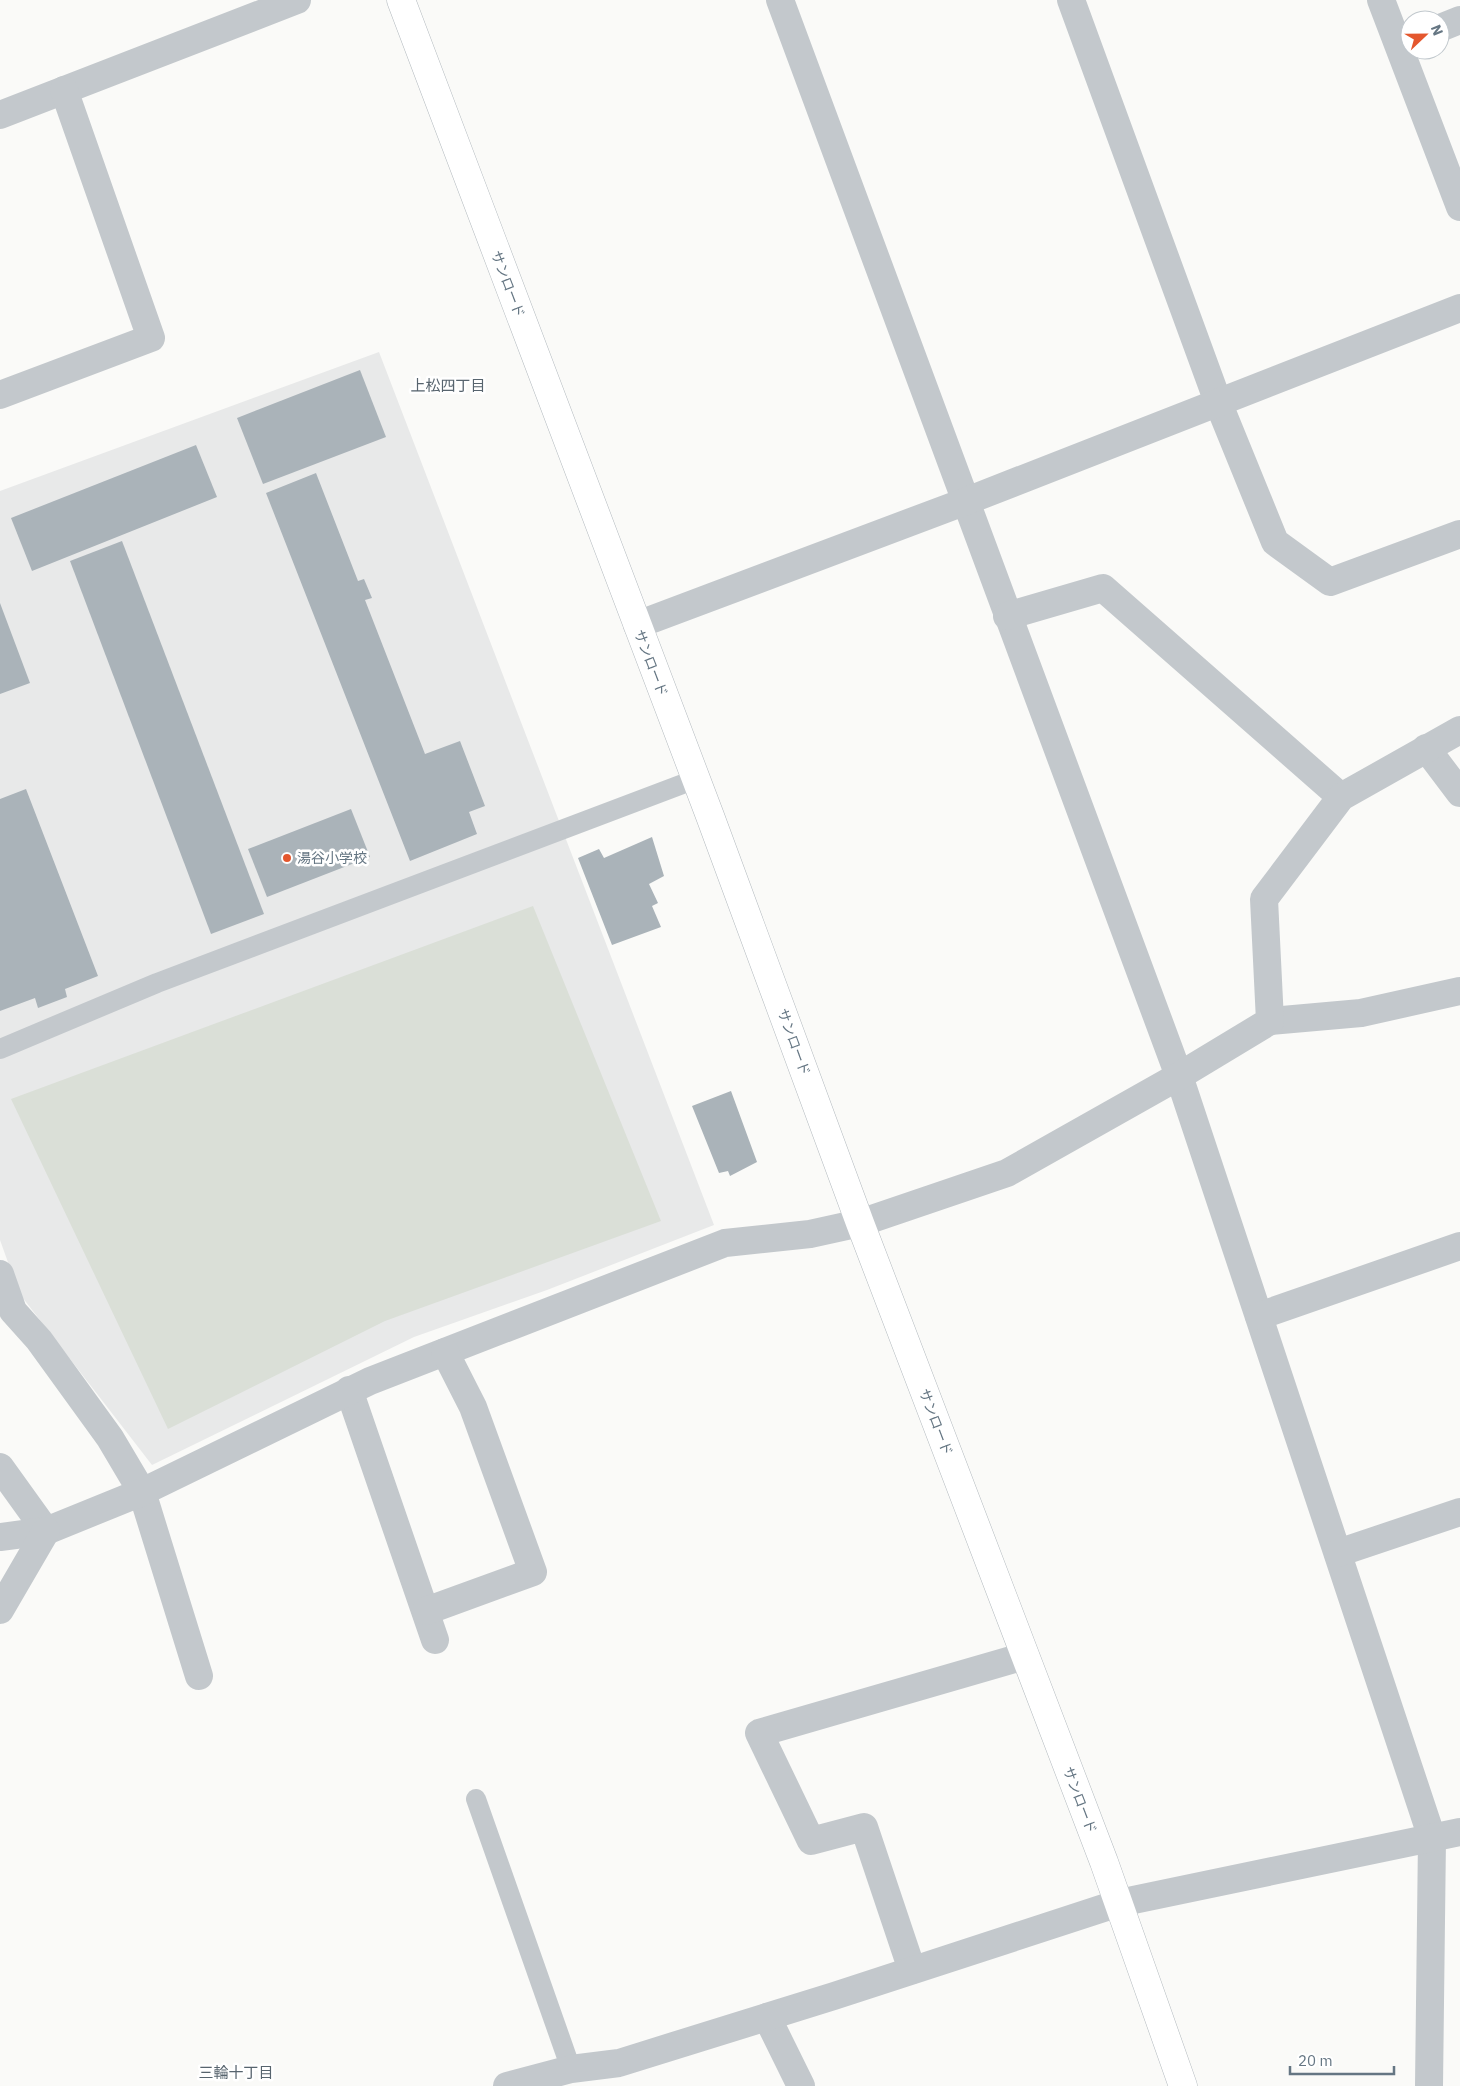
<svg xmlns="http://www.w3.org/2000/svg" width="1460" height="2086" font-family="'IBM Plex Sans','Noto Sans JP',sans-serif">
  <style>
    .built { fill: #e8e9e9 }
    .green { fill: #dadfd7 }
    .building { fill: #aab3b9 }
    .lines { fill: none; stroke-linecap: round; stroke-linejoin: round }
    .secondary-casing { stroke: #b3babf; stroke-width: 29 }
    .lane { stroke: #c3c8cc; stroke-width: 20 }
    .street { stroke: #c3c8cc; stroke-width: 28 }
    .secondary { stroke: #fff; stroke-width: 28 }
    .poi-dot { fill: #e4572e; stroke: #fff; stroke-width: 2 }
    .labels { text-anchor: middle; stroke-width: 5; stroke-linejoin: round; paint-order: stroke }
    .street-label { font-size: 14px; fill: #657683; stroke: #fff }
    .poi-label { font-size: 14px; fill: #657683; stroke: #fff; text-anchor: start }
    .neighbourhood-label { font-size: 15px; fill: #57646e; stroke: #fff }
  </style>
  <rect width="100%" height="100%" fill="#fafaf8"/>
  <!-- built -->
  <polygon class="built" points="379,352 714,1225 547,1290 414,1337 152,1465 19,1293 0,1240 0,491"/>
  <!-- green -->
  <polygon class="green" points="533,906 661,1221 385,1321 168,1429 11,1099"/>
  <!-- building -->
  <g class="building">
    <polygon points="360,370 386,437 263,484 237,418"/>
    <polygon points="196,445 217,497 32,571 11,518"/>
    <polygon points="316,473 358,581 364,579 372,598 365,600 425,754 460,741 485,806 469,812 477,834 410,861 266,493"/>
    <polygon points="122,541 264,914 211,934 70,561"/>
    <polygon points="0,603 30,683 0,694"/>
    <polygon points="26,789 98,976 65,989 67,997 38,1008 35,998 0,1011 0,799"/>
    <polygon points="351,809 370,857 267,897 248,849"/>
    <polygon points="652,837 664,876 649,884 658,903 652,906 661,927 612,945 578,858 599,849 604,858"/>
    <polygon points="731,1091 757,1162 730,1176 728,1171 719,1173 692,1106"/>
  </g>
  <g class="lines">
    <!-- secondary casing -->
    <g class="secondary-casing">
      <polyline id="secondary" points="401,0 710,816 860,1223 1104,1862 1183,2086"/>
    </g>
    <!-- lane -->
    <g class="lane">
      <polyline points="0,1049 157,983 696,779"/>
      <polyline points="476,1799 571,2069"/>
    </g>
    <!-- street -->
    <g class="street">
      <polyline points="780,0 1179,1076 1432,1838 1429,2086"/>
      <polyline points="1071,0 1218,402 1275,542 1330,582 1460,534"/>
      <polyline points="1381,0 1460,207"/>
      <polyline points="1440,28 1460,20"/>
      <polyline points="0,115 297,0"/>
      <polyline points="0,395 151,338 64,90"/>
      <polyline points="1007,616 1103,588 1341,797"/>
      <polyline points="637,625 964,502 1460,308"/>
      <polyline points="1426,748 1460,793"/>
      <polyline points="1270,1021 1361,1013 1460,991"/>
      <polyline points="0,1274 13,1311 39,1340 110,1438 142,1492 199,1676"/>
      <polyline points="1259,1316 1460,1246"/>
      <polyline points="349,1390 435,1640"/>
      <polyline points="0,1467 46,1531"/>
      <polyline points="0,1537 46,1531 142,1492 370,1381 725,1243 810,1234 860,1223 1007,1173 1179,1076 1270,1021 1264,899 1341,797 1460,730"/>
      <polyline points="1338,1553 1460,1512"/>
      <polyline points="0,1610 46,1531"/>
      <polyline points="426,1611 533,1572 473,1407 445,1352"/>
      <polyline points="912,1970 864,1827 811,1841 759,1733 1025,1656"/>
      <polyline points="767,2017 801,2086"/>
      <polyline points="507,2086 571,2069 619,2063 834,1996 1119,1903 1460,1832"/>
    </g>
    <!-- secondary -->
    <use href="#secondary" class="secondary"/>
  </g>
  <!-- markers -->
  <circle class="poi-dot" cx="287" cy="858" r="5"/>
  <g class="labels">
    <!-- street labels -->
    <g class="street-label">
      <text transform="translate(508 284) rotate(69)" y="5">サンロード</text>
      <text transform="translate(651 663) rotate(69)" y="5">サンロード</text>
      <text transform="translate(794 1042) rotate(70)" y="5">サンロード</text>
      <text transform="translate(936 1422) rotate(69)" y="5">サンロード</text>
      <text transform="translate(1080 1800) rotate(69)" y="5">サンロード</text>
    </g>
    <!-- poi labels -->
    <g class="poi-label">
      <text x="297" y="863">湯谷小学校</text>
    </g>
    <!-- neighbourhood labels -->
    <g class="neighbourhood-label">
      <text x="448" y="391">上松四丁目</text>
      <text x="236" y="2078">三輪十丁目</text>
    </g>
  </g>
  <!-- north arrow -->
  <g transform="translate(1425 35) rotate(68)"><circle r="24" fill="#ffffff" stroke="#c1c8cd"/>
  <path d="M0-4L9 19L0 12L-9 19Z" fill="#e4572e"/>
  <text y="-8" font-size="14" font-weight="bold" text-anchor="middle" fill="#657683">N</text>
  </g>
  <!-- scale -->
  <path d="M1290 2066v8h104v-8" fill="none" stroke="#657683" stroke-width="2.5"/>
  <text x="1298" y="2066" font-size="15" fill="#657683" stroke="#ffffff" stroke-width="4" paint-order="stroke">20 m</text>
</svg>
